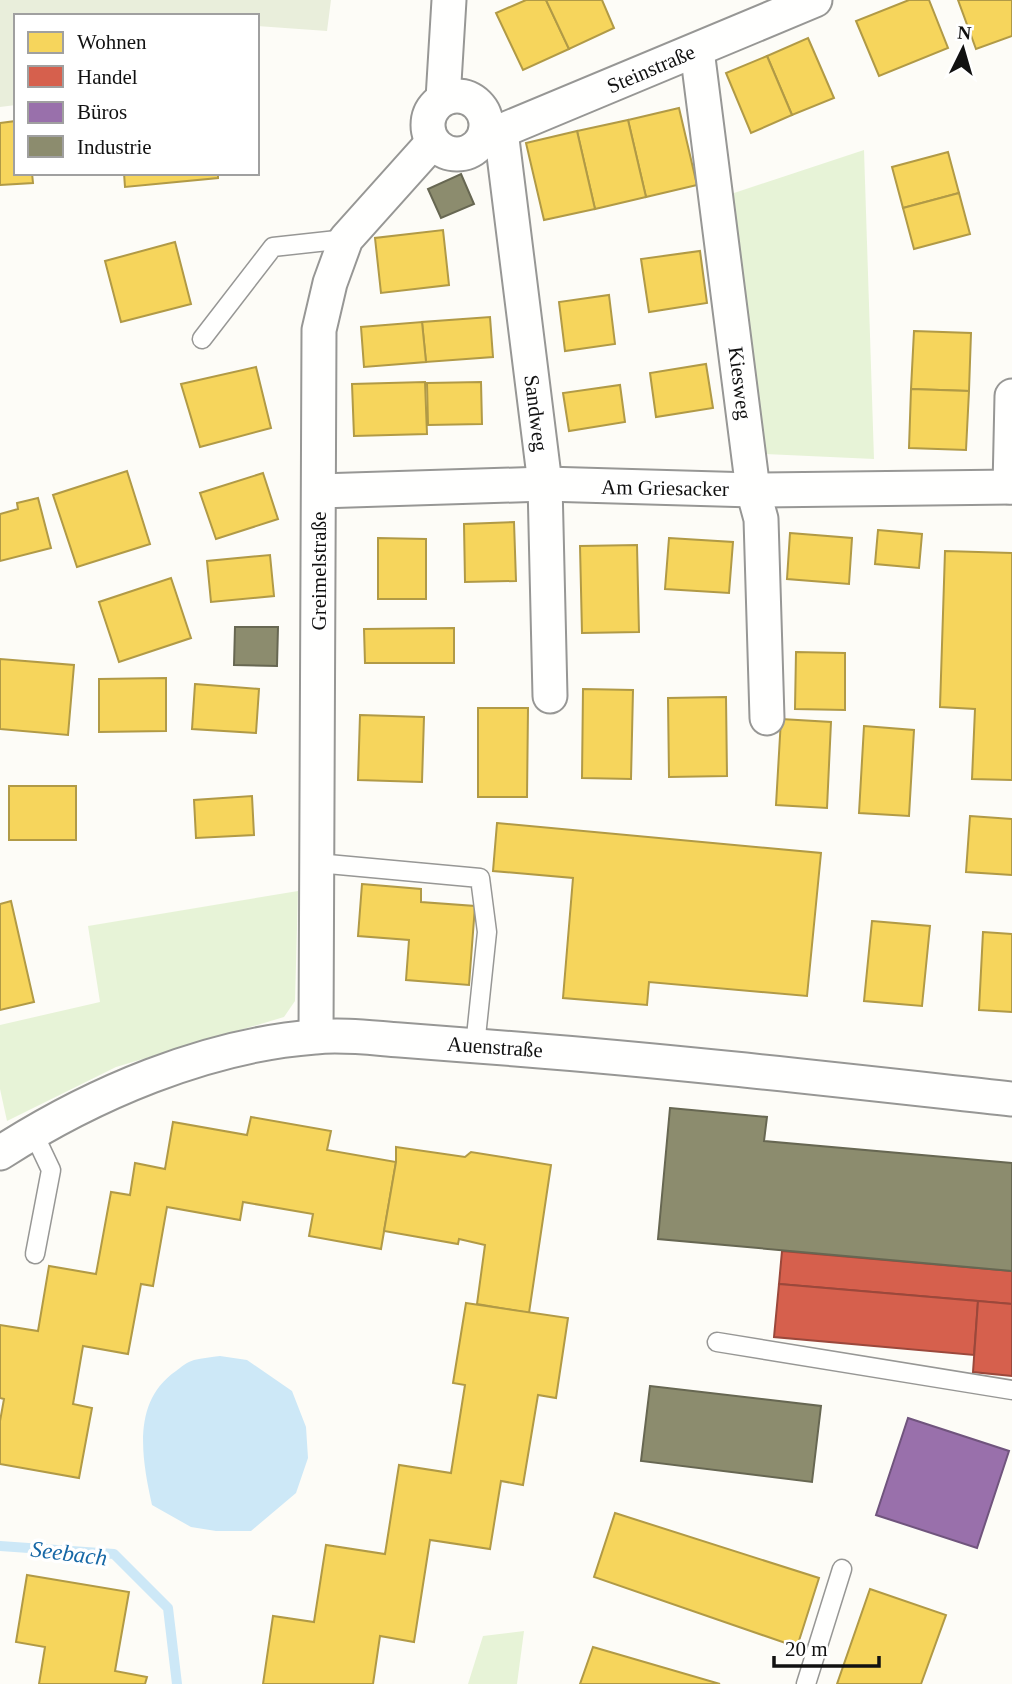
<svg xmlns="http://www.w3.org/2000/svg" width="1012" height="1684" font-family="Georgia,serif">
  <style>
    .green { fill: #e7f3d7 }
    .cemetery { fill: #e9eedb }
    .water { fill: #cde8f7 }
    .homes { fill: #f6d55c; stroke: #b19a46; stroke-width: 2 }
    .shops { fill: #d6604d; stroke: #9b483b; stroke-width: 2 }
    .offices { fill: #9970ab; stroke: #70547d; stroke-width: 2 }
    .industry { fill: #8c8c6e; stroke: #676752; stroke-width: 2 }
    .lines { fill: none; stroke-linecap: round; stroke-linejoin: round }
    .stream { stroke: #cde8f7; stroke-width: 10 }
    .lane-casing { stroke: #979795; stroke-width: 21 }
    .street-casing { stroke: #979795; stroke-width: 37 }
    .lane { stroke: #fffffe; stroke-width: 18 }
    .street { stroke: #fffffe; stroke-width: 33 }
    .labels { text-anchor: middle; stroke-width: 7; stroke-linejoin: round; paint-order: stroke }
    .street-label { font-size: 21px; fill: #111; stroke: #fff }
    .water-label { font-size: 23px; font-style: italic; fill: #1768a6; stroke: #fff }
  </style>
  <rect width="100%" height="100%" fill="#fdfcf7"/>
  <!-- green -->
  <g class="green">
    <polygon points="864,150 874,459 765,454 728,195"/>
    <polygon points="298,891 295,1001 284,1017 116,1067 7,1121 0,1089 0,1025 100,1002 88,926"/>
    <polygon points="524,1631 517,1684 468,1684 483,1636"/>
  </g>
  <!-- cemetery -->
  <polygon class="cemetery" points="0,0 331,0 327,31 257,26 257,16 16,16 16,105 0,107"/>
  <!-- water -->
  <path class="water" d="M 220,1356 L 247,1360 L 292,1391 L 306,1427 L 308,1458 L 296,1493 L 251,1531 L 216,1531 L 191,1527 L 152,1505 C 142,1459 131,1402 176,1371 C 181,1367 187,1362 194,1360 C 202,1358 212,1357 220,1356 Z"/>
  <!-- homes -->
  <g class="homes">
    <polygon points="526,0 546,0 569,49 523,70 496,13"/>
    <polygon points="546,0 602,0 614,28 569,49"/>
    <polygon points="909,0 929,0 948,48 879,76 856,21"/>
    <polygon points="958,0 1012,0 1012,36 976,49"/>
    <polygon points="808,38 834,98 792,115 767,56"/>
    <polygon points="767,56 792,115 751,133 726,73"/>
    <polygon points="679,108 697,185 646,197 628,120"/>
    <polygon points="628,120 646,197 595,209 577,131"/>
    <polygon points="16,121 16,173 32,173 33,183 0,185 0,123"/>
    <polygon points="577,131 595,209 544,220 526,143"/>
    <polygon points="948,152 959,193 903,208 892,167"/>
    <polygon points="124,173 218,173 218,178 125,187"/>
    <polygon points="959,193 970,234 914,249 903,208"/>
    <polygon points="443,230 449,285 381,293 375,238"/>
    <polygon points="175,242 191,304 121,322 105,261"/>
    <polygon points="700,251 707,303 649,312 641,259"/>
    <polygon points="609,295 615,344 565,351 559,302"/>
    <polygon points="490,317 493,357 426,362 422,322"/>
    <polygon points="422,322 426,362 364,367 361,327"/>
    <polygon points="914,331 971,333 969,391 911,389"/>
    <polygon points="706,364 713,408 656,417 650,373"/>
    <polygon points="256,367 271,428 200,447 181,384"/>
    <polygon points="425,382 427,434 354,436 352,384"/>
    <polygon points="481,382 482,424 428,425 427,383"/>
    <polygon points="620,385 625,422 569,431 563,393"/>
    <polygon points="911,389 969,391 966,450 909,448"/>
    <polygon points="127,471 150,544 77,567 53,495"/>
    <polygon points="263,473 278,519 216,539 200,493"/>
    <polygon points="38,498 51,548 0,561 0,514 18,509 17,503"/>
    <polygon points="514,522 516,581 465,582 464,524"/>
    <polygon points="878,530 922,534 919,568 875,564"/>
    <polygon points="790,533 852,538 849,584 787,579"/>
    <polygon points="378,538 426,539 426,599 378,599"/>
    <polygon points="669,538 733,542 729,593 665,589"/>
    <polygon points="637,545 639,632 582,633 580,546"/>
    <polygon points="945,551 1012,553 1012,780 972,779 975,709 940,707"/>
    <polygon points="270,555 274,596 211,602 207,561"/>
    <polygon points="171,578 191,638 119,662 99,602"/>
    <polygon points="454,628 454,663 365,663 364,629"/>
    <polygon points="796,652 845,653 845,710 795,709"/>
    <polygon points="0,659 74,665 68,735 0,729"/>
    <polygon points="166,678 166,731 99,732 99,679"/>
    <polygon points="195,684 259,689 256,733 192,729"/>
    <polygon points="583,689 633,690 631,779 582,778"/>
    <polygon points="726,697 727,776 669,777 668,698"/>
    <polygon points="478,708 528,708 527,797 478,797"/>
    <polygon points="360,715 424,717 422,782 358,780"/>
    <polygon points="781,719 831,722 827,808 776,805"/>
    <polygon points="864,726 914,730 909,816 859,813"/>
    <rect x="9" y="786" width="67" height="54"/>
    <polygon points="252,796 254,835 196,838 194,800"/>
    <polygon points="970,816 1012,819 1012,875 966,872"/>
    <polygon points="497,823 821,853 807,996 649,982 647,1005 563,998 573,878 493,871"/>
    <polygon points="362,884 421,889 421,902 475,906 469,985 406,980 409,940 358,936"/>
    <polygon points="11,901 34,1002 0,1010 0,904"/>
    <polygon points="872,921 930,926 922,1006 864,1001"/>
    <polygon points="983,932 1012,934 1012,1012 979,1010"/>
    <polygon points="251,1117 331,1131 327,1150 396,1162 381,1249 309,1236 313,1214 243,1202 240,1220 167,1207 153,1286 141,1284 128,1354 83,1346 73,1404 92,1408 79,1478 0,1464 0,1421 4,1399 0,1398 0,1325 38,1331 49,1266 96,1274 111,1192 130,1195 135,1163 165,1169 173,1122 247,1135"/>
    <polygon points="396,1147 465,1157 471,1152 551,1165 529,1313 477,1304 485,1245 459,1239 458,1244 384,1231 396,1162"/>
    <polygon points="466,1303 568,1318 556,1398 538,1395 523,1485 501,1481 490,1549 430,1540 414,1642 380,1636 373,1684 263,1684 273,1616 314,1622 326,1545 385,1554 399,1465 451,1473 465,1385 453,1383"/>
    <polygon points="615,1513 819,1578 797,1647 594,1577"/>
    <polygon points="27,1575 129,1592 115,1671 147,1677 145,1684 39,1684 45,1647 16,1642"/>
    <polygon points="870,1589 946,1615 921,1684 837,1684"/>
    <polygon points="593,1647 720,1684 580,1684"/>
  </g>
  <!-- shops -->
  <g class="shops">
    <polygon points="782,1251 1012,1271 1012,1304 779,1284"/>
    <polygon points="779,1284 978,1301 974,1355 774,1337"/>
    <polygon points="978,1301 1012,1304 1012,1376 973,1372"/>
  </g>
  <!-- offices -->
  <polygon class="offices" points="908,1418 1009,1451 977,1548 876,1515"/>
  <!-- industry -->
  <g class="industry">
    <polygon points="461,174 474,204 441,218 428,189"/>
    <polygon points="235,627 278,627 277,666 234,665"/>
    <polygon points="670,1108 767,1117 764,1141 1012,1163 1012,1271 658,1239"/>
    <polygon points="650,1386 821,1406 812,1482 641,1461"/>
  </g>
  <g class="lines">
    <!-- stream -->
    <polyline class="stream" points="0,1546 114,1554 168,1608 177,1684"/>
    <!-- lane casing -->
    <g class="lane-casing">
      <g id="lane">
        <polyline points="202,339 273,247 346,239"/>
        <polyline points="317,863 480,878 487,932 475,1046"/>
        <polyline points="33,1132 51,1170 35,1254"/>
        <polyline points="717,1342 1012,1390"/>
        <polyline points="806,1684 842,1569"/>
      </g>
    </g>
    <!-- street casing -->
    <g class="street-casing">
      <g id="street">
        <polyline points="697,50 753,490 761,519 767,718"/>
        <circle cx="457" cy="125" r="29"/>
        <polyline points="443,99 449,0"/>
        <polyline points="486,131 501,131 815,0"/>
        <polyline points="501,131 545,484 550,696"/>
        <polyline points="1010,487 1012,396"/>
        <polyline points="319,491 545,484 753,490 1012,487"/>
        <polyline points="316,1036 319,330 330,283 346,239 432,143"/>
        <path d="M 0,1153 C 92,1094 206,1045 315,1037 C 343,1034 372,1038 400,1040 C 439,1043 477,1046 516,1049 C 682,1062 847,1081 1012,1099"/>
      </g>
    </g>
    <!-- lane -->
    <use href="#lane" class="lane"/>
    <!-- street -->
    <use href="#street" class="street"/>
  </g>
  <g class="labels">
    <!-- street labels -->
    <g class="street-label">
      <text transform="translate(651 69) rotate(-23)" y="7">Steinstraße</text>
      <text transform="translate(740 383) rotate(83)" y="7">Kiesweg</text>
      <text transform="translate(536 413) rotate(83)" y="7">Sandweg</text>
      <text transform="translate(665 488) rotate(1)" y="7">Am Griesacker</text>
      <text transform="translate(319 571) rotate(-90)" y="7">Greimelstraße</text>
      <text transform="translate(495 1047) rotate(4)" y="7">Auenstraße</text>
    </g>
    <!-- water labels -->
    <g class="water-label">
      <text transform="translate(69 1553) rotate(7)" y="8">Seebach</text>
    </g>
  </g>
  <!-- legend -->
  <rect x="14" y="14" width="245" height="161" fill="#ffffff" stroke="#a0a0a0" stroke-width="2"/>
  <rect x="28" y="32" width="35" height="21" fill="#f6d55c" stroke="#a0a0a0" stroke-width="2"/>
  <text x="77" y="49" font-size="21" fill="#111111">Wohnen</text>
  <rect x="28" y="66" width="35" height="21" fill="#d6604d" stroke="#a0a0a0" stroke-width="2"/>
  <text x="77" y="84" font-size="21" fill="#111111">Handel</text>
  <rect x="28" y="102" width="35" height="21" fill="#9970ab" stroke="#a0a0a0" stroke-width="2"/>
  <text x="77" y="119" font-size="21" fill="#111111">Büros</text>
  <rect x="28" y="136" width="35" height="21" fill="#8c8c6e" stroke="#a0a0a0" stroke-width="2"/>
  <text x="77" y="154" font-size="21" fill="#111111">Industrie</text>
  <!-- north arrow -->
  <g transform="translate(963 49) rotate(5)" stroke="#ffffff" stroke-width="5" paint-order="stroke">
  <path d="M0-5L12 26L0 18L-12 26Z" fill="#111111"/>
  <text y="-10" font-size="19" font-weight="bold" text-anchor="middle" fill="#111111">N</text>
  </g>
  <!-- scale -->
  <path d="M774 1656v10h105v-10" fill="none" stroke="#111111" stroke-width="3.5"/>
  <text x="785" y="1656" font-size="21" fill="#111111" stroke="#ffffff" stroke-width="5" paint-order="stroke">20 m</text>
</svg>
